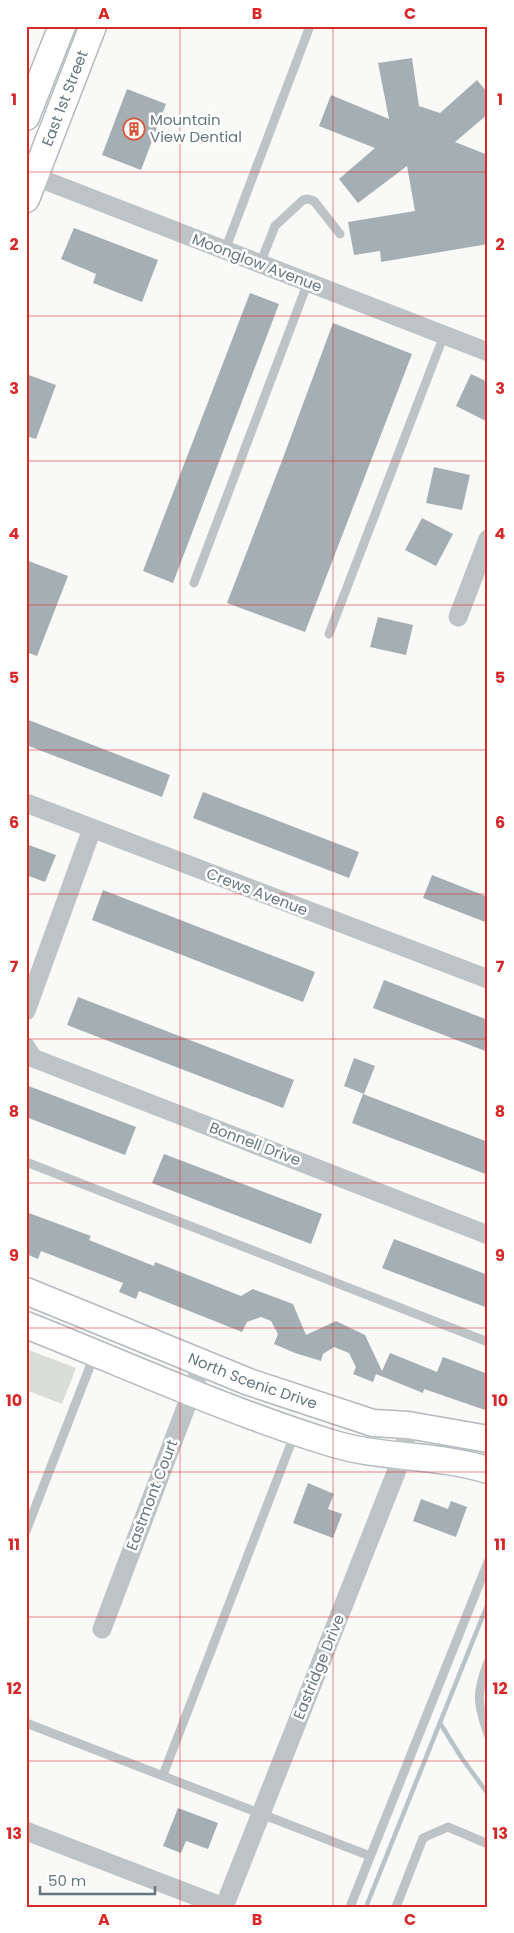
<svg xmlns="http://www.w3.org/2000/svg" width="514" height="1933" font-family="Poppins,sans-serif">
  <style>
    .green { fill: #d9ddd6 }
    .lines { fill: none; stroke-linecap: round; stroke-linejoin: round }
    .stream { stroke: #b7c3c7; stroke-width: 4.5 }
    .building { fill: #a5aeb3 }
    .secondary-casing { stroke: #b3b9bd; stroke-width: 29 }
    .lane { stroke: #bec3c6; stroke-width: 9 }
    .street { stroke: #bec3c6; stroke-width: 19 }
    .secondary { stroke: #fff; stroke-width: 26 }
    .grid { fill: none; stroke: #d62828; stroke-width: 1; stroke-opacity: 0.55 }
    .labels { text-anchor: middle; stroke-width: 5; stroke-linejoin: round; paint-order: stroke }
    .street-label { font-size: 15px; fill: #66767f; stroke: #fff }
    .poi-label { font-size: 15px; fill: #66767f; stroke: #fff; text-anchor: start }
    .neatline { fill: none; stroke: #d62828; stroke-width: 2 }
    .grid-label { font-size: 16px; text-anchor: middle; font-weight: bold; fill: #d62828 }
  </style>
  <rect width="100%" height="100%" fill="#f9f9f7"/>
  <!-- green -->
  <polygon class="green" points="26,1349 76,1368 62,1404 26,1390"/>
  <g class="lines">
    <!-- stream -->
    <g class="stream">
      <polyline points="440,1723 461,1757 488,1794"/>
      <polyline points="366,1907 488,1603"/>
    </g>
  </g>
  <!-- building -->
  <g class="building">
    <polygon points="412,58 419,106 440,113 477,80 488,93 488,114 455,142 488,155 488,244 381,262 380,251 354,255 348,222 415,211 407,166 358,203 339,179 375,148 319,126 331,95 389,119 378,63"/>
    <polygon points="127,89 166,104 141,170 102,155"/>
    <polygon points="74,228 158,260 142,302 93,283 96,274 61,259"/>
    <polygon points="250,293 279,304 173,583 143,571"/>
    <polygon points="333,323 412,354 305,632 227,603 283,458"/>
    <polygon points="26,374 56,385 36,439 26,436"/>
    <polygon points="471,374 488,382 488,422 456,406"/>
    <polygon points="434,467 470,475 462,510 426,503"/>
    <polygon points="422,518 453,534 436,566 405,550"/>
    <polygon points="26,560 68,576 37,656 26,652"/>
    <polygon points="378,617 413,625 406,655 370,647"/>
    <polygon points="26,719 170,775 162,797 26,745"/>
    <polygon points="203,792 359,852 349,878 193,818"/>
    <polygon points="26,844 56,855 45,882 26,875"/>
    <polygon points="432,875 488,897 488,923 423,898"/>
    <polygon points="103,890 315,972 303,1002 92,920"/>
    <polygon points="384,980 488,1020 488,1052 373,1008"/>
    <polygon points="78,997 294,1080 283,1108 67,1025"/>
    <polygon points="354,1058 375,1066 364,1094 344,1086"/>
    <polygon points="26,1085 136,1127 125,1155 26,1117"/>
    <polygon points="363,1094 488,1142 488,1175 352,1123"/>
    <polygon points="164,1154 322,1214 311,1244 152,1183"/>
    <polygon points="26,1212 91,1236 89,1240 154,1266 155,1262 241,1296 253,1289 293,1304 306,1335 336,1321 365,1335 382,1371 390,1353 437,1372 443,1357 488,1374 488,1411 424,1389 423,1393 376,1374 373,1382 353,1374 356,1367 349,1353 334,1347 323,1354 321,1361 295,1353 274,1344 278,1334 271,1321 261,1317 247,1322 242,1332 139,1291 136,1299 119,1292 123,1283 41,1251 38,1259 26,1254"/>
    <polygon points="394,1239 488,1275 488,1308 382,1268"/>
    <polygon points="308,1483 334,1494 328,1509 342,1514 333,1538 293,1523"/>
    <polygon points="421,1499 448,1509 451,1501 467,1507 456,1537 413,1521"/>
    <polygon points="178,1808 218,1823 208,1849 186,1841 181,1853 163,1846"/>
  </g>
  <g class="lines">
    <!-- secondary casing -->
    <g class="secondary-casing">
      <g id="secondary">
        <polyline points="26,117 62,26"/>
        <path id="s1" d="M 26,199 L 93,26"/>
        <path id="s2" d="M 26,1291 L 249,1382 L 373,1423 L 408,1425 L 488,1439"/>
        <path d="M 26,1325 C 127,1365 227,1411 331,1443 C 382,1459 437,1454 488,1470"/>
      </g>
    </g>
    <!-- lane -->
    <g class="lane">
      <polyline points="225,250 310,26"/>
      <polyline points="260,264 275,226 303,200 308,199 314,201 340,234"/>
      <polyline points="194,583 308,282"/>
      <polyline points="329,634 444,335"/>
      <polyline points="26,1162 488,1342"/>
      <polyline points="26,1531 94,1356"/>
      <path d="M 488,1662 C 476,1693 477,1703 488,1734"/>
      <polyline points="26,1723 370,1856"/>
      <polyline points="163,1775 295,1433"/>
      <polyline points="350,1907 488,1562"/>
      <polyline points="396,1907 423,1838 448,1827 488,1844"/>
    </g>
    <!-- street -->
    <g class="street">
      <polyline points="26,173 488,352"/>
      <polyline points="458,617 488,539"/>
      <polyline points="26,803 488,979"/>
      <polyline points="26,1011 92,829"/>
      <polyline points="26,1047 33,1058 488,1235"/>
      <polyline points="102,1629 203,1362"/>
      <polyline points="26,1831 224,1907"/>
      <polyline points="224,1907 403,1455 408,1425"/>
    </g>
    <!-- secondary -->
    <use href="#secondary" class="secondary"/>
  </g>
  <!-- grid -->
  <path class="grid" d="M 180,26 L 180,1907M 333,26 L 333,1907M 26,172 L 488,172M 26,316 L 488,316M 26,461 L 488,461M 26,605 L 488,605M 26,750 L 488,750M 26,894 L 488,894M 26,1039 L 488,1039M 26,1183 L 488,1183M 26,1328 L 488,1328M 26,1472 L 488,1472M 26,1617 L 488,1617M 26,1761 L 488,1761"/>
  <!-- icons -->
  <defs>
    <g id="building-ring" transform="scale(1.125)"><circle r="9.5" fill="#fff" stroke="#d6563a" stroke-width="1.5"/><path d="M-4-6H4V6H1V3H-1V6H-4ZM-2.5-4.3h1.7v1.8h-1.7ZM.8-4.3h1.7v1.8H.8ZM-2.5-1h1.7V.8h-1.7ZM.8-1h1.7V.8H.8Z" fill="#d6563a"/></g>
  </defs>
  <g fill-rule="evenodd">
    <use href="#building-ring" x="134" y="129"/>
  </g>
  <g class="labels">
    <!-- street labels -->
    <g class="street-label">
      <text dy="5" stroke="none"><textPath href="#s1" startOffset="108">East 1st Street</textPath></text>
      <text transform="translate(257 263) rotate(21)" y="5">Moonglow Avenue</text>
      <text transform="translate(257 892) rotate(21)" y="5">Crews Avenue</text>
      <text transform="translate(255 1144) rotate(21)" y="5">Bonnell Drive</text>
      <text dy="5" stroke="none"><textPath href="#s2" startOffset="244">North Scenic Drive</textPath></text>
      <text transform="translate(152 1495) rotate(-69)" y="5">Eastmont Court</text>
      <text transform="translate(319 1667) rotate(-68)" y="5">Eastridge Drive</text>
    </g>
    <!-- poi labels -->
    <g class="poi-label">
      <text x="150" y="125">Mountain<tspan x="150" dy="17">View Dential</tspan></text>
    </g>
  </g>
  <!-- border -->
  <rect width="514" height="1933" fill="none" stroke="#ffffff" stroke-width="55"/>
  <!-- scale -->
  <path d="M40 1886v8h115v-8" fill="none" stroke="#66767f" stroke-width="2.5"/>
  <text x="48" y="1886" font-size="15" fill="#66767f" stroke="#ffffff" stroke-width="4" paint-order="stroke">50 m</text>
  <rect x="28" y="28" width="458" height="1878" class="neatline"/>
  <g class="grid-label">
    <text x="104" y="19">A</text>
    <text x="257" y="19">B</text>
    <text x="410" y="19">C</text>
    <text x="14" y="105">1</text>
    <text x="500" y="105">1</text>
    <text x="14" y="250">2</text>
    <text x="500" y="250">2</text>
    <text x="14" y="394">3</text>
    <text x="500" y="394">3</text>
    <text x="14" y="539">4</text>
    <text x="500" y="539">4</text>
    <text x="14" y="683">5</text>
    <text x="500" y="683">5</text>
    <text x="14" y="828">6</text>
    <text x="500" y="828">6</text>
    <text x="14" y="972">7</text>
    <text x="500" y="972">7</text>
    <text x="14" y="1117">8</text>
    <text x="500" y="1117">8</text>
    <text x="14" y="1261">9</text>
    <text x="500" y="1261">9</text>
    <text x="14" y="1406">10</text>
    <text x="500" y="1406">10</text>
    <text x="14" y="1550">11</text>
    <text x="500" y="1550">11</text>
    <text x="14" y="1694">12</text>
    <text x="500" y="1694">12</text>
    <text x="14" y="1839">13</text>
    <text x="500" y="1839">13</text>
    <text x="104" y="1925">A</text>
    <text x="257" y="1925">B</text>
    <text x="410" y="1925">C</text>
  </g>
</svg>
